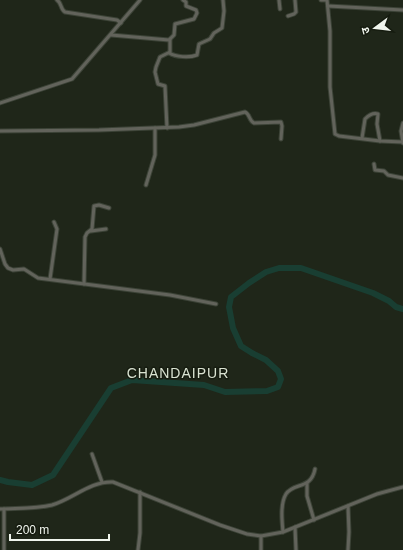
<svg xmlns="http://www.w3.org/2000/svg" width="403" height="550" font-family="Helvetica,'Noto Sans Devanagari',sans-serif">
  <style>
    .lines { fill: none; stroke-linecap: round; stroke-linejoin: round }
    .river { stroke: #193e32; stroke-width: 6 }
    .minor-casing { stroke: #3c4337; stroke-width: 5 }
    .minor { stroke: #62635b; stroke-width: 3 }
    .labels { text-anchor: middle; stroke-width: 3; stroke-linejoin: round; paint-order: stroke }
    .quarter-label { font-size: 14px; letter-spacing: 1px; fill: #dae3d2; stroke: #161c10 }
  </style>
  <rect width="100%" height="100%" fill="#1f2619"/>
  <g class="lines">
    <!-- river -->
    <polyline class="river" points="0,480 8,482 32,485 53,475 111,388 132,380 204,385 225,392 267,391 278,387 281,379 278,371 266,360 252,353 241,346 233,328 229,307 231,297 249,283 266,272 279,268 301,268 373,293 389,301 396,307 403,309"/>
    <!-- minor casing -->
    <g class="minor-casing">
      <g id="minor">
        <path d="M 57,0 C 62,3 60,9 65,12 L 117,20 L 121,23"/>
        <polyline points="279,0 280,9"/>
        <polyline points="321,0 326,0"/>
        <polyline points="327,0 330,31 330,87 335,134 339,136 380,141 403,142"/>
        <polyline points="328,6 403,10"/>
        <polyline points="288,16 294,14 296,12 295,0"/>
        <polyline points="111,35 169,40 174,35 175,24 194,19 197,13 196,10 186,6 186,2 183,0"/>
        <path d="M 169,53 C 176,57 189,58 197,55 L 199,44 L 210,39 L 214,33 L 222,28 L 224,11 L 223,0"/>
        <polyline points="0,103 72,79 140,0"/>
        <polyline points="403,123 401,131 403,143"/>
        <polyline points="167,128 165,86 158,84 155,72 156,67 160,57 170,52 170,39"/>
        <path d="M 0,131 L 99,130 L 179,127 L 194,125 L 245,112 C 250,114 249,121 254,123 L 281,122 L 282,126 L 281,139"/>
        <path d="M 362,138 L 365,119 C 369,115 373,112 378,114 L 377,124 L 380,141"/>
        <polyline points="374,164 375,170 384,171 388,175 403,178"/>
        <polyline points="146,185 155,155 155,128"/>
        <polyline points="91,231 106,229"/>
        <polyline points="0,249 5,264 8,268 13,270 24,269 38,278 170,295 216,304"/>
        <polyline points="50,279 57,229 54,222"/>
        <polyline points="84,284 85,237 87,233 92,229 94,206 99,205 109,208"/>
        <polyline points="92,454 102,482"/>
        <polyline points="307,483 307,496 314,520"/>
        <polyline points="348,506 349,532 348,550"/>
        <path d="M 0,509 C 17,508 36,509 52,505 C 73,499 90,481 113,482 L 220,525 L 247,534 L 261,536 L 283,532 L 377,494 L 403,487"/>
        <polyline points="295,527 296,550"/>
        <path d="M 283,532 C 282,521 280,504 286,494 C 294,482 311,490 315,469"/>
        <polyline points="4,550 4,509"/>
        <polyline points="138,550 140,533 140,492"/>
        <polyline points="261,550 261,536"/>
      </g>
    </g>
    <!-- minor -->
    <use href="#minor" class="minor"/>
  </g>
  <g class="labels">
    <!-- quarter labels -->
    <g class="quarter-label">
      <text x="178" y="378">CHANDAIPUR</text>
    </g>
  </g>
  <!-- north arrow -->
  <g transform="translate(375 28) rotate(255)" stroke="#161c10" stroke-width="3" paint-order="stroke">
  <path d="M0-3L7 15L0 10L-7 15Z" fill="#f0f5ed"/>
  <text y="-6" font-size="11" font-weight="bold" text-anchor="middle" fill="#f0f5ed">उ</text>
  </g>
  <!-- scale -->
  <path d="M10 534v6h99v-6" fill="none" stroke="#f0f5ed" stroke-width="2"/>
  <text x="16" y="534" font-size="12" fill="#f0f5ed" stroke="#161c10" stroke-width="3" paint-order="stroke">200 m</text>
</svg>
